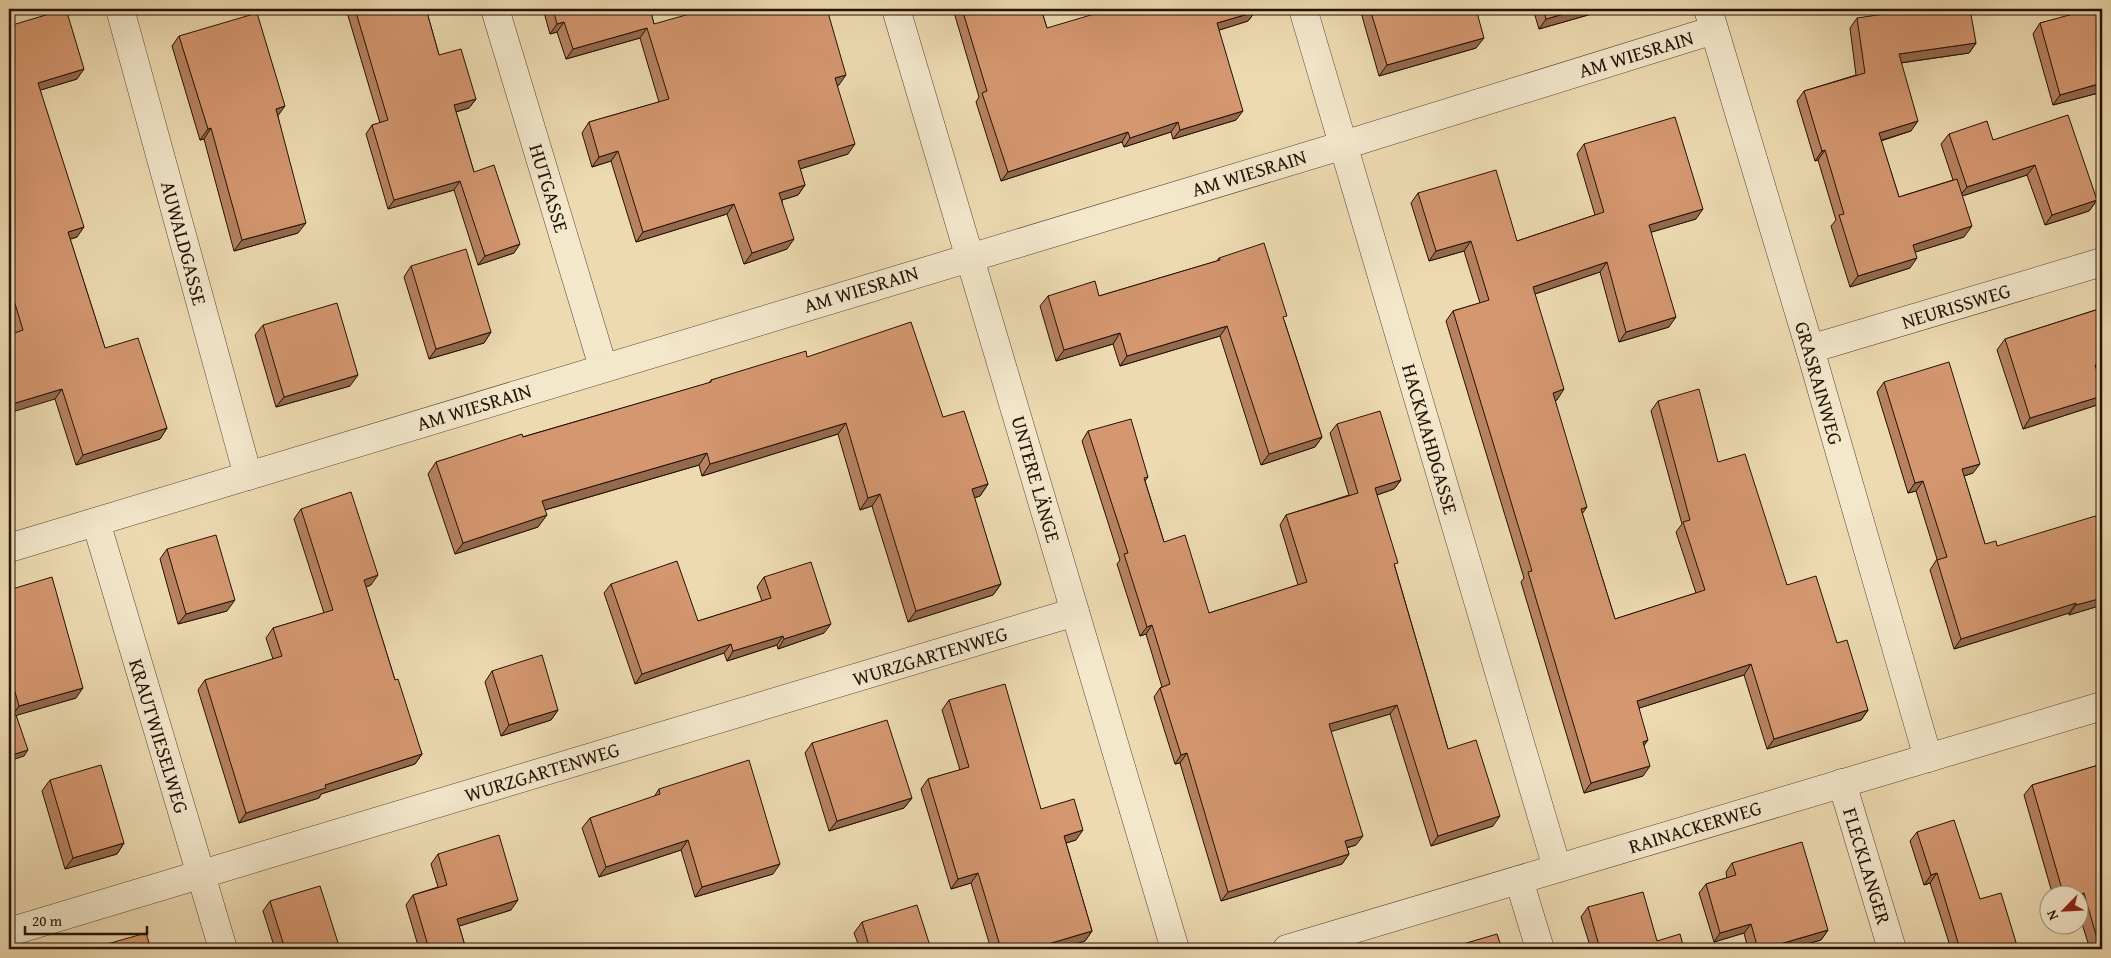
<svg xmlns="http://www.w3.org/2000/svg" width="2111" height="958" font-family="'Gentium Book Plus',serif">
  <style>
    .lines { fill: none; stroke-linecap: round; stroke-linejoin: round }
    .minor-casing { stroke: #564330; stroke-width: 29 }
    .minor { stroke: #f3e7cc; stroke-width: 28 }
    .wall { fill: #b68260; stroke: #241105 }
    .shaded-wall { fill: #946a4e; stroke: #241105 }
    .building { fill: #d49770; stroke: #241105 }
    .labels { text-anchor: middle; stroke-width: 4; stroke-linejoin: round; paint-order: stroke }
    .street-label { font-size: 20px; fill: #241105; stroke: #f3e7cc }
  </style>
  <rect width="100%" height="100%" fill="#eddab1"/>
  <filter id="stains"><feTurbulence type="fractalNoise" baseFrequency=".004" numOctaves="4"/><feColorMatrix values="0 0 0 0 .2 0 0 0 0 .09 0 0 0 0 .02 0 0 0 .5 -.17"/></filter>
  <radialGradient id="worn" r=".72"><stop offset=".6" stop-color="#630" stop-opacity="0"/><stop offset="1" stop-color="#630" stop-opacity=".3"/></radialGradient>
  <g class="lines">
    <!-- minor casing -->
    <g class="minor-casing">
      <g id="minor">
        <polyline points="120,9 248,476"/>
        <polyline points="495,9 603,367"/>
        <polyline points="896,9 1175,949"/>
        <polyline points="1303,9 1557,868"/>
        <polyline points="1708,9 1810,349 1928,758"/>
        <polyline points="1810,349 2102,262"/>
        <polyline points="96,522 223,949"/>
        <polyline points="9,548 1344,145 1714,30"/>
        <polyline points="1842,783 1892,949"/>
        <polyline points="1519,880 1540,949"/>
        <polyline points="9,932 1075,612"/>
        <polyline points="1287,949 2102,706"/>
      </g>
    </g>
    <!-- minor -->
    <use href="#minor" class="minor"/>
  </g>
  <!-- wall -->
  <g class="wall">
    <polygon points="346,9 426,9 439,55 476,99 469,108 456,112 474,172 514,253 478,265 454,190 388,209 366,134 372,125 380,123"/>
    <polygon points="543,9 650,9 654,24 839,85 837,86 848,154 800,169 805,185 798,195 782,200 787,249 744,264 727,214 636,242 611,161 592,167 582,133 589,122 659,102 640,38 566,59 557,32 550,34"/>
    <polygon points="953,9 1041,9 1047,28 1255,12 1248,21 1219,30 1236,120 1173,139 1171,132 1124,147 1122,142 1001,181 976,102 979,97"/>
    <polygon points="1360,9 1476,9 1476,48 1379,76"/>
    <polygon points="1533,9 1609,9 1539,29"/>
    <polygon points="2102,9 2102,92 2053,105 2033,34 2040,23"/>
    <polygon points="1857,18 1976,43 1969,53 1901,63 1911,131 1881,141 1899,197 1953,180 1941,144 1949,134 1993,140 2097,200 2089,211 2045,225 2027,175 1962,196 1964,237 1915,252 1910,268 1850,287 1831,226 1836,220 1818,160 1815,161 1797,101 1804,91 1856,75 1850,28"/>
    <polygon points="9,26 77,79 40,90 77,237 70,239 105,348 167,428 160,439 76,465 55,399 14,333 9,317"/>
    <polygon points="179,36 278,116 298,233 234,251 204,139 200,140 172,46"/>
    <polygon points="1584,144 1696,219 1651,232 1669,327 1619,342 1600,272 1535,294 1557,400 1555,400 1582,513 1615,619 1696,593 1676,532 1682,524 1651,411 1658,401 1718,462 1787,585 1837,643 1868,710 1861,720 1767,749 1744,675 1639,708 1644,747 1643,776 1584,793 1521,582 1524,578 1446,321 1453,311 1480,303 1464,251 1429,261 1411,203 1418,193 1517,241 1595,215 1577,154"/>
    <polygon points="1219,258 1284,320 1322,437 1315,447 1261,465 1220,336 1120,366 1113,344 1056,361 1040,306 1048,296 1099,296 1217,261"/>
    <polygon points="411,266 491,332 484,343 429,359 404,277"/>
    <polygon points="2102,308 2102,371 2097,373 2102,388 2102,398 2097,405 2023,429 1997,350 2005,339"/>
    <polygon points="263,325 350,386 276,407 255,335"/>
    <polygon points="807,357 943,417 988,484 980,496 974,498 1001,584 993,595 908,622 872,506 860,510 838,434 702,476 699,465 545,510 538,527 455,554 428,474 436,462 709,383 711,380"/>
    <polygon points="1884,382 1973,473 1964,476 1985,544 1997,546 2102,605 2069,615 2069,613 1954,649 1930,570 1937,559 1916,491 1908,493 1877,392"/>
    <polygon points="1337,424 1401,480 1394,489 1377,495 1395,567 1448,749 1493,826 1431,846 1390,714 1331,731 1356,845 1347,848 1349,854 1342,864 1221,901 1180,763 1175,764 1154,697 1160,688 1162,687 1146,634 1140,636 1117,564 1120,560 1082,441 1088,431 1148,477 1145,481 1164,542 1209,613 1298,585 1280,525 1286,515 1349,495 1330,433"/>
    <polygon points="301,509 371,585 366,587 395,680 422,754 415,764 321,794 319,798 239,823 198,690 205,680 273,659 266,638 273,628 324,613 294,519"/>
    <polygon points="167,549 227,611 178,624 160,559"/>
    <polygon points="764,577 824,633 778,649 777,645 727,661 724,653 635,684 604,593 611,584 698,621 762,601 757,587"/>
    <polygon points="9,590 76,698 16,715 24,756 9,707"/>
    <polygon points="492,671 558,710 551,720 501,736 485,682"/>
    <polygon points="949,700 1041,809 1076,840 1066,843 1092,931 1085,941 1058,949 991,949 971,883 951,889 921,789 928,779 960,770 942,710"/>
    <polygon points="812,743 912,798 904,808 829,831 805,753"/>
    <polygon points="2102,764 2102,949 2090,949 2078,911 2078,896 2053,896 2024,795 2032,785"/>
    <polygon points="50,780 124,843 117,854 65,869 42,791"/>
    <polygon points="659,789 773,874 695,897 681,850 599,877 582,828 590,818 654,797"/>
    <polygon points="1917,832 1980,899 2018,949 1951,949 1930,883 1924,885 1910,841"/>
    <polygon points="438,854 511,910 459,926 466,949 419,949 406,905 413,895 438,887 431,864"/>
    <polygon points="1732,863 1828,930 1821,940 1789,949 1748,949 1744,933 1714,942 1699,893 1706,884 1727,878 1726,872"/>
    <polygon points="270,901 340,949 275,949 263,911"/>
    <polygon points="1588,907 1657,941 1684,949 1591,949 1581,917"/>
    <polygon points="862,922 931,949 860,949 854,933"/>
  </g>
  <!-- shaded-wall -->
  <g class="shaded-wall">
    <polygon points="1581,9 1609,9 1539,29 1546,19"/>
    <polygon points="1255,12 1248,21 1210,33 1217,23"/>
    <polygon points="564,22 557,32 550,34 557,24"/>
    <polygon points="647,28 640,38 566,59 573,49"/>
    <polygon points="1484,38 1476,48 1379,76 1387,65"/>
    <polygon points="1976,43 1969,53 1892,64 1899,54"/>
    <polygon points="84,69 77,79 31,93 38,83"/>
    <polygon points="846,75 839,85 828,89 835,78"/>
    <polygon points="2102,83 2102,92 2053,105 2060,95"/>
    <polygon points="476,99 469,108 448,114 454,105"/>
    <polygon points="285,106 277,117 276,109"/>
    <polygon points="1243,111 1236,120 1173,139 1180,130"/>
    <polygon points="1918,121 1911,131 1872,143 1879,133"/>
    <polygon points="1178,122 1171,132 1124,147 1130,138"/>
    <polygon points="211,128 204,139 200,140 208,129"/>
    <polygon points="1128,132 1122,142 1001,181 1008,172"/>
    <polygon points="855,144 848,154 790,172 798,161"/>
    <polygon points="1825,150 1818,160 1815,161 1822,151"/>
    <polygon points="618,151 611,161 592,167 599,157"/>
    <polygon points="2035,165 2027,175 1959,197 1967,187"/>
    <polygon points="460,181 454,190 388,209 394,200"/>
    <polygon points="805,185 798,195 772,203 779,193"/>
    <polygon points="2097,200 2089,211 2045,225 2052,215"/>
    <polygon points="734,204 727,214 636,242 643,232"/>
    <polygon points="1703,209 1696,219 1642,235 1649,225"/>
    <polygon points="306,223 298,233 234,251 242,240"/>
    <polygon points="1972,226 1964,237 1906,255 1913,245"/>
    <polygon points="84,227 77,237 61,242 68,232"/>
    <polygon points="794,239 787,249 744,264 752,253"/>
    <polygon points="1471,241 1464,251 1429,261 1436,251"/>
    <polygon points="520,244 514,253 478,265 485,256"/>
    <polygon points="1917,258 1910,268 1850,287 1858,276"/>
    <polygon points="1607,262 1600,272 1526,297 1533,287"/>
    <polygon points="1676,317 1669,327 1619,342 1626,332"/>
    <polygon points="1227,326 1220,336 1120,366 1127,356"/>
    <polygon points="491,332 484,343 429,359 436,349"/>
    <polygon points="1120,333 1113,344 1056,361 1064,350"/>
    <polygon points="2102,363 2102,371 2088,376 2095,365"/>
    <polygon points="358,375 350,386 276,407 284,397"/>
    <polygon points="62,389 55,399 9,413 9,405"/>
    <polygon points="1564,389 1557,400 1546,403 1553,393"/>
    <polygon points="2102,396 2102,398 2097,405 2023,429 2030,418"/>
    <polygon points="846,423 838,434 702,476 710,464"/>
    <polygon points="167,428 160,439 76,465 83,455"/>
    <polygon points="1322,437 1315,447 1261,465 1269,454"/>
    <polygon points="707,453 699,465 534,513 542,501"/>
    <polygon points="1980,464 1973,473 1955,479 1962,469"/>
    <polygon points="1401,480 1394,489 1368,498 1375,488"/>
    <polygon points="1923,481 1916,491 1908,493 1915,483"/>
    <polygon points="988,484 980,496 964,501 972,489"/>
    <polygon points="880,494 872,506 860,510 868,498"/>
    <polygon points="1587,507 1580,517 1581,509"/>
    <polygon points="547,515 538,527 455,554 463,543"/>
    <polygon points="378,575 371,585 357,590 364,580"/>
    <polygon points="1001,584 993,595 908,622 916,611"/>
    <polygon points="2102,598 2102,605 2069,615 2076,605"/>
    <polygon points="235,600 227,611 178,624 186,614"/>
    <polygon points="2076,603 2069,613 1954,649 1961,639"/>
    <polygon points="831,624 824,633 778,649 784,639"/>
    <polygon points="1152,625 1146,634 1140,636 1147,627"/>
    <polygon points="783,636 777,645 727,661 733,651"/>
    <polygon points="731,644 724,653 635,684 642,674"/>
    <polygon points="1751,664 1744,675 1630,711 1637,701"/>
    <polygon points="83,688 76,698 11,717 19,706"/>
    <polygon points="1397,705 1390,714 1323,734 1329,724"/>
    <polygon points="558,710 551,720 501,736 509,725"/>
    <polygon points="1868,710 1861,720 1767,749 1774,739"/>
    <polygon points="1648,740 1641,750 1643,742"/>
    <polygon points="28,750 24,756 9,761 9,756"/>
    <polygon points="1187,753 1180,763 1175,764 1181,755"/>
    <polygon points="422,754 415,764 321,794 319,798 239,823 246,813 325,785"/>
    <polygon points="1650,766 1643,776 1584,793 1591,783"/>
    <polygon points="912,798 904,808 829,831 837,821"/>
    <polygon points="1500,816 1493,826 1431,846 1438,836"/>
    <polygon points="1083,830 1076,840 1057,846 1064,836"/>
    <polygon points="1363,836 1356,845 1338,850 1345,841"/>
    <polygon points="688,840 681,850 599,877 606,867"/>
    <polygon points="124,843 117,854 65,869 73,858"/>
    <polygon points="1349,854 1342,864 1221,901 1228,892"/>
    <polygon points="780,864 773,874 695,897 702,887"/>
    <polygon points="978,873 971,883 951,889 958,879"/>
    <polygon points="1937,873 1930,883 1924,885 1931,875"/>
    <polygon points="2084,893 2078,901 2078,896 2077,896"/>
    <polygon points="518,900 511,910 450,929 457,919"/>
    <polygon points="1751,924 1744,933 1714,942 1720,933"/>
    <polygon points="1828,930 1821,940 1789,949 1763,949"/>
    <polygon points="1092,931 1085,941 1058,949 1031,949"/>
    <polygon points="1024,944 1020,949 1007,949"/>
  </g>
  <!-- building -->
  <g class="building">
    <polygon points="66,9 84,69 38,83 84,227 68,232 105,348 138,338 167,428 83,455 62,389 9,405 9,335 23,330 9,284 9,26"/>
    <polygon points="355,9 426,9 439,55 461,49 476,99 454,105 474,172 494,165 520,244 485,256 460,181 394,200 372,125 388,120"/>
    <polygon points="553,9 650,9 654,24 707,9 827,9 846,75 835,78 855,144 798,161 805,185 779,193 794,239 752,253 734,204 643,232 618,151 599,157 589,122 669,99 647,28 573,49 564,22 557,24"/>
    <polygon points="962,9 1041,9 1047,28 1111,9 1254,9 1255,12 1217,23 1243,111 1180,130 1178,122 1130,138 1128,132 1008,172 982,93 987,91"/>
    <polygon points="1370,9 1476,9 1484,38 1387,65"/>
    <polygon points="1543,9 1581,9 1546,19"/>
    <polygon points="1918,9 1970,9 1976,43 1899,54 1918,121 1879,133 1899,197 1957,179 1972,226 1913,245 1917,258 1858,276 1839,215 1844,214 1825,150 1822,151 1804,91 1865,73 1857,18"/>
    <polygon points="2091,9 2102,9 2102,83 2060,95 2040,23"/>
    <polygon points="257,13 285,106 276,109 306,223 242,240 211,128 208,129 179,36"/>
    <polygon points="2068,115 2097,200 2052,215 2035,165 1967,187 1949,134 1987,121 1993,140"/>
    <polygon points="1675,117 1703,209 1649,225 1676,317 1626,332 1607,262 1533,287 1564,389 1553,393 1587,507 1581,509 1615,619 1705,590 1683,522 1690,520 1658,401 1699,389 1718,462 1745,454 1787,585 1816,576 1837,643 1847,640 1868,710 1774,739 1751,664 1637,701 1648,740 1643,742 1650,766 1591,783 1528,572 1532,571 1453,311 1489,300 1471,241 1436,251 1418,193 1496,170 1517,241 1604,212 1584,144"/>
    <polygon points="1264,243 1287,316 1283,317 1322,437 1269,454 1227,326 1127,356 1120,333 1064,350 1048,296 1095,281 1099,296 1220,260 1219,258"/>
    <polygon points="466,249 491,332 436,349 411,266"/>
    <polygon points="337,303 358,375 284,397 263,325"/>
    <polygon points="2102,308 2102,363 2095,365 2102,388 2102,396 2030,418 2005,339"/>
    <polygon points="911,322 943,417 964,411 988,484 972,489 1001,584 916,611 880,494 868,498 846,423 710,464 707,453 542,501 547,515 463,543 436,462 522,434 523,437 711,382 711,380 806,351 807,357"/>
    <polygon points="1949,362 1980,464 1962,469 1985,544 1996,541 1997,546 2102,514 2102,598 2076,605 2076,603 1961,639 1937,560 1947,557 1923,481 1915,483 1884,382"/>
    <polygon points="1380,411 1401,480 1375,488 1398,563 1394,564 1448,749 1476,740 1500,816 1438,836 1397,705 1329,724 1363,836 1345,841 1349,854 1228,892 1187,753 1181,755 1160,688 1170,684 1152,625 1147,627 1124,554 1128,553 1088,431 1131,419 1148,477 1144,478 1164,542 1185,535 1209,613 1307,582 1286,515 1358,493 1337,424"/>
    <polygon points="351,492 378,575 364,580 395,680 398,679 422,754 325,785 326,788 246,813 205,680 282,656 273,628 333,610 301,509"/>
    <polygon points="216,535 235,600 186,614 167,549"/>
    <polygon points="677,561 698,621 771,598 764,577 811,562 831,624 784,639 783,636 733,651 731,644 642,674 611,584"/>
    <polygon points="52,577 83,688 19,706 9,671 9,590"/>
    <polygon points="542,655 558,710 509,725 492,671"/>
    <polygon points="1005,684 1041,809 1074,799 1083,830 1064,836 1092,931 1031,949 1025,949 1024,944 1007,949 1001,949 978,873 958,879 928,779 969,767 949,700"/>
    <polygon points="16,715 28,750 9,756 9,717"/>
    <polygon points="887,720 912,798 837,821 812,743"/>
    <polygon points="749,760 780,864 702,887 688,840 606,867 590,818 660,794 659,789"/>
    <polygon points="2102,764 2102,949 2100,949 2084,893 2077,896 2064,896 2032,785"/>
    <polygon points="101,765 124,843 73,858 50,780"/>
    <polygon points="1954,820 1980,899 2001,893 2018,949 1960,949 1937,873 1931,875 1917,832"/>
    <polygon points="499,835 518,900 457,919 466,949 429,949 413,895 447,885 438,854"/>
    <polygon points="1802,842 1828,930 1763,949 1758,949 1751,924 1720,933 1706,884 1736,875 1732,863"/>
    <polygon points="320,886 340,949 285,949 270,901"/>
    <polygon points="1643,892 1657,941 1680,934 1684,949 1600,949 1588,907"/>
    <polygon points="917,905 931,949 870,949 862,922"/>
    <polygon points="146,933 151,949 93,949 93,948"/>
    <polygon points="1497,934 1502,949 1446,949"/>
    <polygon points="787,945 789,949 775,949"/>
    <polygon points="672,947 673,949 664,949"/>
  </g>
  <g class="labels">
    <!-- street labels -->
    <g class="street-label">
      <text transform="translate(1636 54) rotate(-17)" y="7">AM WIESRAIN</text>
      <text transform="translate(1249 173) rotate(-17)" y="7">AM WIESRAIN</text>
      <text transform="translate(549 188) rotate(73)" y="7">HUTGASSE</text>
      <text transform="translate(184 243) rotate(75)" y="7">AUWALDGASSE</text>
      <text transform="translate(861 289) rotate(-17)" y="7">AM WIESRAIN</text>
      <text transform="translate(1956 306) rotate(-17)" y="7">NEURISSWEG</text>
      <text transform="translate(1819 383) rotate(74)" y="7">GRASRAINWEG</text>
      <text transform="translate(474 407) rotate(-17)" y="7">AM WIESRAIN</text>
      <text transform="translate(1430 439) rotate(74)" y="7">HACKMAHDGASSE</text>
      <text transform="translate(1036 479) rotate(74)" y="7">UNTERE LÄNGE</text>
      <text transform="translate(930 656) rotate(-17)" y="7">WURZGARTENWEG</text>
      <text transform="translate(159 736) rotate(73)" y="7">KRAUTWIESELWEG</text>
      <text transform="translate(542 772) rotate(-17)" y="7">WURZGARTENWEG</text>
      <text transform="translate(1695 827) rotate(-17)" y="7">RAINACKERWEG</text>
      <text transform="translate(1867 866) rotate(73)" y="7">FLECKLANGER</text>
    </g>
  </g>
  <!-- margin -->
  <rect width="2111" height="958" fill="none" stroke="#eddab1" stroke-width="30"/>
  <rect x="10" y="10" width="2091" height="938" fill="none" stroke="#241105" stroke-width="2.5"/>
  <rect x="15" y="15" width="2081" height="928" fill="none" stroke="#241105"/>
  <!-- north arrow -->
  <g transform="translate(2064 910) rotate(246)"><circle r="24" fill="#f3e7cc" stroke="#a0917c"/>
  <path d="M0-4L9 19L0 12L-9 19Z" fill="#8f2418"/>
  <text y="-8" font-size="14" font-weight="bold" text-anchor="middle" fill="#241105">N</text>
  </g>
  <!-- scale -->
  <path d="M25 926v8h122v-8" fill="none" stroke="#241105" stroke-width="2.5"/>
  <text x="32" y="926" font-size="15" fill="#241105" stroke="#f3e7cc" stroke-width="4" paint-order="stroke">20 m</text>
  <rect width="100%" height="100%" filter="url(#stains)"/>
  <rect width="100%" height="100%" fill="url(#worn)"/>
</svg>
